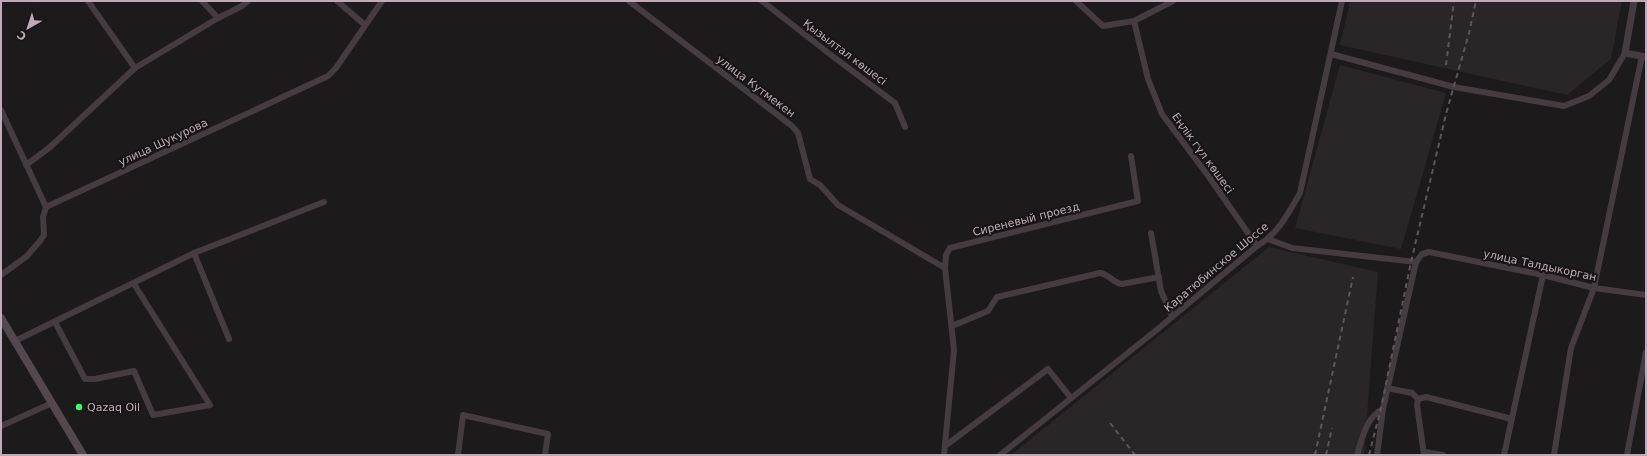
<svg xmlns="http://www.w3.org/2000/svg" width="1647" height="456" font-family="'DejaVu Sans',sans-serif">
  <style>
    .built { fill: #2a2627 }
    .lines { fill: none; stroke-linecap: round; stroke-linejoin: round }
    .minor { stroke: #443c40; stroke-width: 6 }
    .tertiary { stroke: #443c40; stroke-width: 7 }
    .secondary { stroke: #52484e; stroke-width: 8 }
    .rail { stroke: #5f555b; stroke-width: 2; stroke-dasharray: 5 4; stroke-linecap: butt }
    .poi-dot { fill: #30ff6c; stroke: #181516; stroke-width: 1.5 }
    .labels { text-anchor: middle; stroke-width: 4; stroke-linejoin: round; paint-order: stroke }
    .street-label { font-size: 11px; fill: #bdabb7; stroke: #181516 }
    .poi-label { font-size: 11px; fill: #bdabb7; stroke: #181516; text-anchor: start }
  </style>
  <rect width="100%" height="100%" fill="#1d1a1b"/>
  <!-- built -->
  <g class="built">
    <polygon points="1350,1 1622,1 1611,59 1567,95 1340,45"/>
    <polygon points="1340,65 1446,93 1401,249 1295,228"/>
    <polygon points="1269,247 1378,272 1364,455 1011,455"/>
  </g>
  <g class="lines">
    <!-- minor -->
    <g class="minor">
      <polyline points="88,1 135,68"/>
      <polyline points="202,1 218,18"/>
      <polyline points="337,1 365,25"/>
      <polyline points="629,1 792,126 798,133 810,179 820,185 838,205 945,268"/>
      <polyline points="762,1 831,55 895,103 905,127"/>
      <polyline points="1076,1 1103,26 1134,21 1173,1"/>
      <polyline points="1134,21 1148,79 1162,114 1209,177 1257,246"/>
      <polyline points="1331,54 1454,87 1564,106 1589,96 1609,80 1625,53"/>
      <polyline points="1,110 46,207"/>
      <polyline points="26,165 49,148 135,68 218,18 242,6 248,1"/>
      <polyline points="46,207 328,76 336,68 382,1"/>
      <polyline points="1151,233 1161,291 1172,316"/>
      <polyline points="1268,239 1292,248 1416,262"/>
      <polyline points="194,253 324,202"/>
      <polyline points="1,275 27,256 40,241 44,235 43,217 46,207"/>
      <polyline points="55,322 85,379 95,379 134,371 153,415 210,405 134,284"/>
      <path d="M 952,326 L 988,311 L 997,297 L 1100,273 C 1109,274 1113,283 1122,284 L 1159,277"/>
      <polyline points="15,341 194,253 229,339"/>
      <polyline points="1387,388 1412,393 1418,399"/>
      <polyline points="1418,399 1426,397 1512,419"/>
      <polyline points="1418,399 1417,405 1424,455"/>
      <polyline points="1,426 52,403"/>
      <polyline points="945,446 1048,369 1071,398"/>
      <polyline points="1424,452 1443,455"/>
      <polyline points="458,455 463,415 548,434 545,455"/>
      <polyline points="944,455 954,350 945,268 946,255 950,248 1138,201 1131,156"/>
      <path d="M 1000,455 L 1159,328 L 1257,246 C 1278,234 1288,214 1300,193 L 1342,1"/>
      <path d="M 1357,455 C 1362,439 1366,417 1383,409"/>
      <polyline points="1377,455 1383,409 1416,262 1422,254 1429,252 1543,275 1594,288 1646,295"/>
      <polyline points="1504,455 1543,275"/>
      <polyline points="1554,455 1571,348 1594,288 1642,56"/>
      <polyline points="1627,455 1646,352"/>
    </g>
    <!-- tertiary -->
    <polyline class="tertiary" points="1634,1 1625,53 1646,57"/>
    <!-- secondary -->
    <polyline class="secondary" points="1,318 83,455"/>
    <!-- rail -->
    <g class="rail">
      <polyline points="1446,65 1454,1"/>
      <polyline points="1110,423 1135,455"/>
      <polyline points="1315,455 1353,277"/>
      <polyline points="1326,455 1332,428"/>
      <polyline points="1369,455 1381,408 1411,262 1446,114 1469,33 1476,1"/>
    </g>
  </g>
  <!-- markers -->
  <circle class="poi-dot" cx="79" cy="407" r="4"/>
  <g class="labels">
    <!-- street labels -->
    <g class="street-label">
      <text transform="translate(845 52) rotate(37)" y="4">Қызылтал көшесі</text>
      <text transform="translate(756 86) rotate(37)" y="4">улица Кутмекен</text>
      <text transform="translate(163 142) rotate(-25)" y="4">улица Шукурова</text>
      <text transform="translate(1203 153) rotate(54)" y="4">Еңлік гүл көшесі</text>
      <text transform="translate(1026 219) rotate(-14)" y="4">Сиреневый проезд</text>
      <text transform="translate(1540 265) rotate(12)" y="4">улица Талдыкорган</text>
      <text transform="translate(1216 267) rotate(-40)" y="4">Каратюбинское Шоссе</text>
    </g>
    <!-- poi labels -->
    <g class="poi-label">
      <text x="87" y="411">Qazaq Oil</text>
    </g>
  </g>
  <!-- border -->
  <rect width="1647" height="456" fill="none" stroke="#bdabb7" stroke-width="4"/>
  <!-- north arrow -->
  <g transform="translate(28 28) rotate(219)" stroke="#181516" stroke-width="3" paint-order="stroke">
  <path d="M0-3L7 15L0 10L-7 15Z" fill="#bdabb7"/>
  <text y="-6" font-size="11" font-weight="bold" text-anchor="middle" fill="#bdabb7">С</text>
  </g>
</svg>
